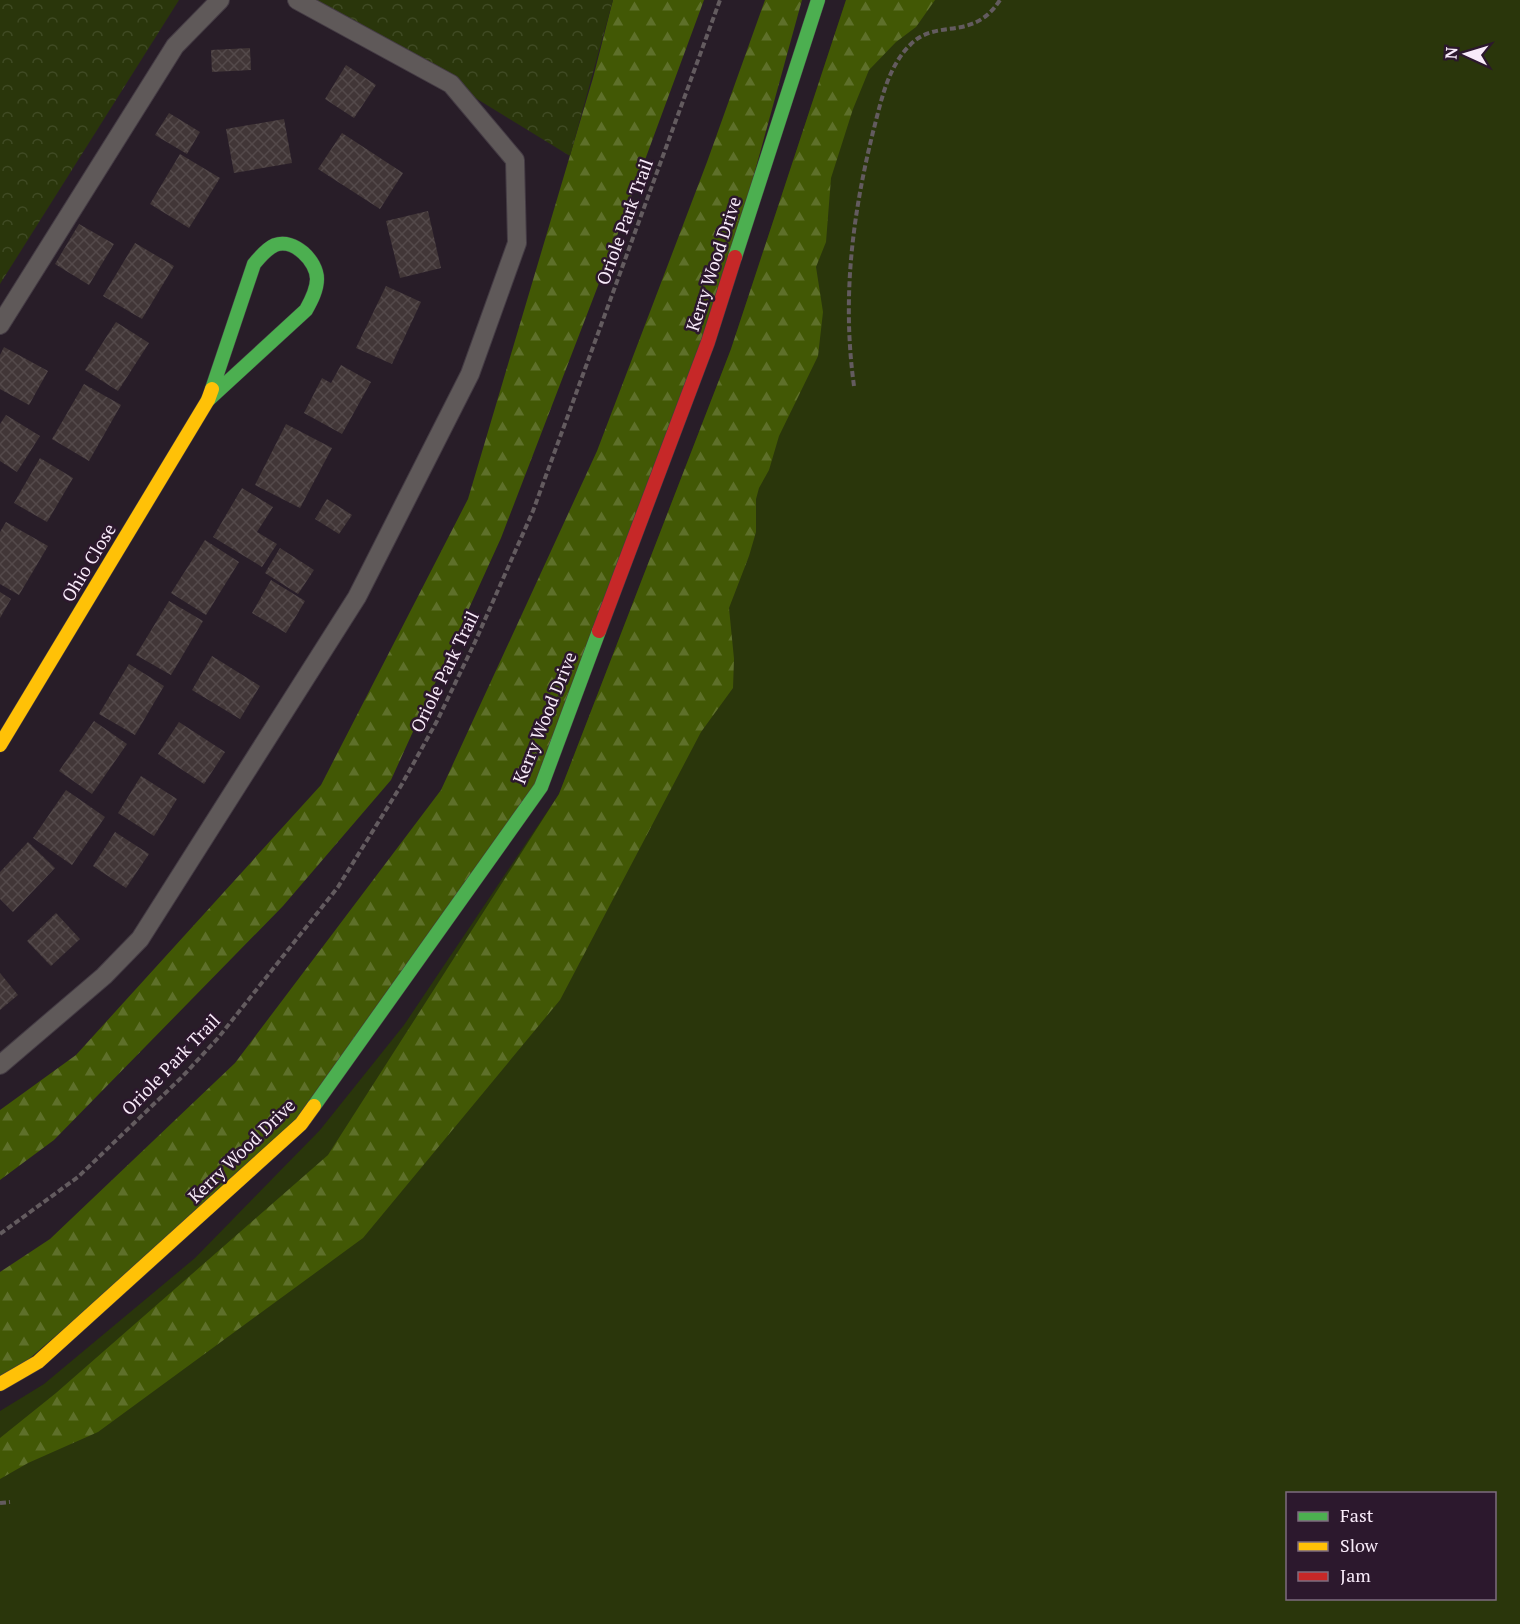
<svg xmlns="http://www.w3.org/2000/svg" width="1520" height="1624" font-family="'PT Serif',serif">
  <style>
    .grass { fill: #2a360b; fill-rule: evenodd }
    .forest { fill: url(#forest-firs) }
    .park { fill: url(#park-crowns) }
    .building { fill: url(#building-cross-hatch) }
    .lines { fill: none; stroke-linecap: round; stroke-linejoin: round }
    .lane-casing { stroke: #443b44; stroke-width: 20 }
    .fast-casing { stroke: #443b44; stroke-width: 15 }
    .slow-casing { stroke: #443b44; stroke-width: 15 }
    .jam-casing { stroke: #443b44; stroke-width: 15 }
    .path { stroke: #635b5f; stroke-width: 4; stroke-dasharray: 6 3; stroke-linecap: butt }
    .lane { stroke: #5f5959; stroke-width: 18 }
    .fast { stroke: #4caf50; stroke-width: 14 }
    .slow { stroke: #ffc107; stroke-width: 14 }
    .jam { stroke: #c62828; stroke-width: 14 }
    .labels { text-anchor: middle; stroke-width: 5; stroke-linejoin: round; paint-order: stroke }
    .street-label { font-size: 18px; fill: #f8eaf9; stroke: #2c182d }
  </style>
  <defs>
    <pattern id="forest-firs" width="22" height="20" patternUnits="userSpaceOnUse" patternTransform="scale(1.5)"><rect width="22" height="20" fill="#425805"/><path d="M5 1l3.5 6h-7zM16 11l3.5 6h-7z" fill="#5e702a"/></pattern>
    <pattern id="park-crowns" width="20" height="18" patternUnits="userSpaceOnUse" patternTransform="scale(1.5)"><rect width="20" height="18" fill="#2a360b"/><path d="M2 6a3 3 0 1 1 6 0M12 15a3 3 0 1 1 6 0" fill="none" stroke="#3f4a23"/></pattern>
    <pattern id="building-cross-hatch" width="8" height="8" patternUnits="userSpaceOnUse" patternTransform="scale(1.5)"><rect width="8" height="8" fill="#413637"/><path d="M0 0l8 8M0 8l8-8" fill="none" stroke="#544a4b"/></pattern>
  </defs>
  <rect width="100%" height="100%" fill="#281d28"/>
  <!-- grass -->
  <path class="grass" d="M 846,0 L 1520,0 L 1520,1624 L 0,1624 L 0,1411 L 44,1384 L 195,1258 L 320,1130 L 404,1025 L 559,794 L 731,349 ZM 1288,1494 L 1494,1494 L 1494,1598 L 1288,1598 Z"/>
  <!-- forest -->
  <g class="forest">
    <polygon points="613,0 704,0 611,252 501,538 391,780 283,906 54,1140 0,1180 0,1110 76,1055 321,785 468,499 593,78"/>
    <polygon points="765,0 802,0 708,342 541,787 301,1124 0,1384 0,1272 50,1239 235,1063 441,790 597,451 707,162"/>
    <polygon points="846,0 935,0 916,27 896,42 869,70 853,109 831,178 826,242 816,267 823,312 818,356 779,436 769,470 759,488 756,499 756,532 749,556 729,608 734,659 733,688 701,732 560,1000 363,1238 98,1432 28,1463 0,1479 0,1438 56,1393 328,1155 559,794 731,349"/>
  </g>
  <!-- park -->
  <g class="park">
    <polygon points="0,0 179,0 0,284"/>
    <polygon points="316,0 613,0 570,156"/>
  </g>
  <!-- building -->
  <g class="building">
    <polygon points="250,48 251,70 212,72 211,50"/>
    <polygon points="346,65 376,85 354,118 325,99"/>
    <polygon points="169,113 200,132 187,154 155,135"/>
    <polygon points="284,119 292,163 234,173 226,129"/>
    <polygon points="342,133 403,173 380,209 318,169"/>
    <polygon points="180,154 220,178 189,228 150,204"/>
    <polygon points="428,211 441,268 400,278 386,221"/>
    <polygon points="79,224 114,244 89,285 55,264"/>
    <polygon points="135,243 174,266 142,319 103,296"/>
    <polygon points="386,286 421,302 392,364 356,348"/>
    <polygon points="116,322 149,343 118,391 85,370"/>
    <polygon points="4,347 48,371 29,405 0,389 0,355"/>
    <polygon points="341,365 371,382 342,434 304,413 322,378 331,383"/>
    <polygon points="84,384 121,405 89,461 52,439"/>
    <polygon points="6,415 40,436 17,472 0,461 0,424"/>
    <polygon points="286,424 332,448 300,508 255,485"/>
    <polygon points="40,458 73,478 47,522 14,503"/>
    <polygon points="242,488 273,507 257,532 277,544 262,567 213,537"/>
    <polygon points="327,499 352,515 339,534 315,519"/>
    <polygon points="6,522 48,546 19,595 0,584 0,532"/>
    <polygon points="205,540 239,562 206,615 171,593"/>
    <polygon points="280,548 314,570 298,594 265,573"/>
    <polygon points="271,580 305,601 286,633 252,613"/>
    <polygon points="0,592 11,599 0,618"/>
    <polygon points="169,601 203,621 171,675 136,655"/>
    <polygon points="212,656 260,686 240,719 192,690"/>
    <polygon points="129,664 164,686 135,735 99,714"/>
    <polygon points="94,721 127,744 92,794 59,771"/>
    <polygon points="179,722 225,752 204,784 158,754"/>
    <polygon points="141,776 177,799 154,836 118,813"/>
    <polygon points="66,790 105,817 72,865 33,838"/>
    <polygon points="115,832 149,854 126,888 93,866"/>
    <polygon points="28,842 55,868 13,912 0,899 0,872"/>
    <polygon points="56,913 80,939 51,966 27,941"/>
    <polygon points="0,973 18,995 0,1010"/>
  </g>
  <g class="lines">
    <!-- lane casing -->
    <g class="lane-casing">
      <g id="lane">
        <polyline points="0,325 175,46 220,0"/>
        <polyline points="0,1065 104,976 140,939 357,597 470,374 517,243 515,160 451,84 297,0"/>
      </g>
    </g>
    <!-- fast casing -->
    <g class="fast-casing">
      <g id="fast">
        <polyline points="735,257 818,0"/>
        <path d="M 208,400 L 306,310 C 311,301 317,290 317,279 C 317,261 294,238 275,245 C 266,249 260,257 254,264 L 212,389"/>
        <polyline points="314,1106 541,787 599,631"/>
      </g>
    </g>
    <!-- slow casing -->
    <g class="slow-casing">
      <g id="slow">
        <polyline points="0,745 208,400 212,389"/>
        <polyline points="0,1384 38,1362 301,1124 314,1106"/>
      </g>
    </g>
    <!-- jam casing -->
    <g class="jam-casing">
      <polyline id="jam" points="599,631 708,342 735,257"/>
    </g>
    <!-- path -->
    <g class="path">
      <path d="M 854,386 C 842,299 852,217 873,132 C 881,102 887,68 910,45 C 937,17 972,43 1000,0"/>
      <polyline points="0,1234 78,1177 182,1077 218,1038 338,887 402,784 437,721 475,642 533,511 720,0"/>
      <polyline points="0,1503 10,1502"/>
    </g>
    <!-- lane -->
    <use href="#lane" class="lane"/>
    <!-- fast -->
    <use href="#fast" class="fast"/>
    <!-- slow -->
    <use href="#slow" class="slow"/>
    <!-- jam -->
    <use href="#jam" class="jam"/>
  </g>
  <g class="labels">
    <!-- street labels -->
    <g class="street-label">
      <text transform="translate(625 222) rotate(-70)" y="6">Oriole Park Trail</text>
      <text transform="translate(714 264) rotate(-72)" y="6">Kerry Wood Drive</text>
      <text transform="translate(89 563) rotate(-59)" y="6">Ohio Close</text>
      <text transform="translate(445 672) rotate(-64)" y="6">Oriole Park Trail</text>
      <text transform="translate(545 718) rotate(-68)" y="6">Kerry Wood Drive</text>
      <text transform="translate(171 1065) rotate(-46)" y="6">Oriole Park Trail</text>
      <text transform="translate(242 1151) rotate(-44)" y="6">Kerry Wood Drive</text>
    </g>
  </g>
  <!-- legend -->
  <rect x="1286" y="1492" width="210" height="108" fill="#2c182d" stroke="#7e6c7f" stroke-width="1.5"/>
  <rect x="1298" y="1512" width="30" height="9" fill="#4caf50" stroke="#7e6c7f" stroke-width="1.5"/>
  <text x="1340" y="1522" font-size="18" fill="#f8eaf9">Fast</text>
  <rect x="1298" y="1542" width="30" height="9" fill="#ffc107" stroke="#7e6c7f" stroke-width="1.5"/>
  <text x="1340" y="1552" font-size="18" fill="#f8eaf9">Slow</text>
  <rect x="1298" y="1572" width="30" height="9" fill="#c62828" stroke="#7e6c7f" stroke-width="1.5"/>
  <text x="1340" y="1582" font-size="18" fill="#f8eaf9">Jam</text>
  <!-- north arrow -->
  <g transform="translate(1466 54) rotate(274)" stroke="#2c182d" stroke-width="4.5" paint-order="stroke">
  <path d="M0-4.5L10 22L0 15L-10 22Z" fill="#f8eaf9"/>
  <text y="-9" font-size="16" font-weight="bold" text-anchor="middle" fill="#f8eaf9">N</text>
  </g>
</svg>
